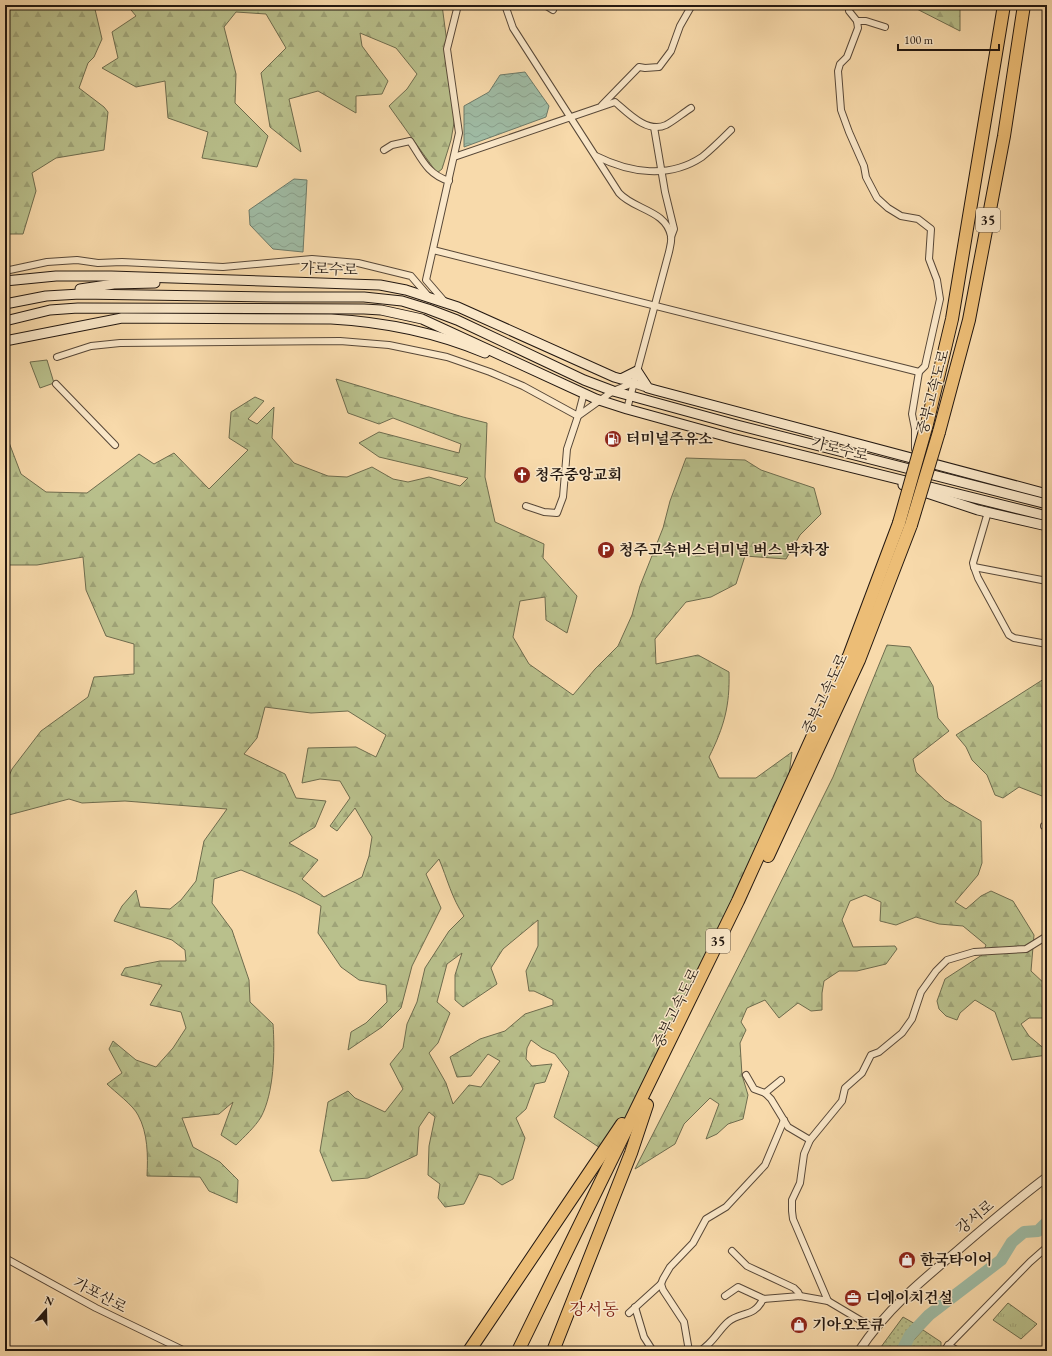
<svg xmlns="http://www.w3.org/2000/svg" width="1052" height="1356" font-family="'EB Garamond','Noto Serif KR',serif">
  <style>
    .grass { fill: url(#grass-dots); stroke: #6e6c4e }
    .forest { fill: url(#forest-firs); stroke: #6e6c4e; fill-rule: evenodd }
    .park { fill: url(#park-tufts); stroke: #6e6c4e }
    .pitch { fill: #b9c08c; stroke: #6e6c4e }
    .water { fill: url(#water-waves); stroke: #6d7a69 }
    .lines { fill: none; stroke-linecap: round; stroke-linejoin: round }
    .river { stroke: #9fbba4; stroke-width: 12 }
    .minor-casing { stroke: #584838; stroke-width: 8 }
    .tertiary-casing { stroke: #584838; stroke-width: 10 }
    .secondary-casing { stroke: #231811; stroke-width: 11 }
    .motorway-casing { stroke: #231811; stroke-width: 14 }
    .minor { stroke: #fae7c8; stroke-width: 6 }
    .tertiary { stroke: #fae7c8; stroke-width: 8 }
    .secondary { stroke: #fae7c8; stroke-width: 9 }
    .motorway { stroke: #ecbd76; stroke-width: 12 }
    .motorway-bridge-casing { stroke: #231811; stroke-width: 14; stroke-linecap: butt }
    .motorway-bridge { stroke: #ecbd76; stroke-width: 12 }
    .labels { text-anchor: middle; stroke-width: 3; stroke-linejoin: round; paint-order: stroke }
    .shield { fill: #fae7c8; stroke: #645648; stroke-width: 1 }
    .shield-label { font-size: 14px; font-weight: bold; fill: #231811 }
    .street-label { font-size: 15px; fill: #231811; stroke: #fae7c8 }
    .poi-label { font-size: 15px; font-weight: bold; fill: #231811; stroke: #fae7c8; text-anchor: start }
    .quarter-label { font-size: 17px; fill: #7a1f14; stroke: #fae7c8 }
  </style>
  <defs>
    <pattern id="grass-dots" width="8" height="8" patternUnits="userSpaceOnUse"><rect width="8" height="8" fill="#b9c08c"/><path d="M2 2h.1M6 6h.1" fill="none" stroke="#9fa478" stroke-width="1.8" stroke-linecap="round"/></pattern>
    <pattern id="forest-firs" width="22" height="20" patternUnits="userSpaceOnUse"><rect width="22" height="20" fill="#b9c08c"/><path d="M5 1l3.5 6h-7zM16 11l3.5 6h-7z" fill="#9fa478"/></pattern>
    <pattern id="park-tufts" width="24" height="20" patternUnits="userSpaceOnUse"><rect width="24" height="20" fill="#b9c08c"/><path d="M3 7l-1-3M5 7V3M7 7l1-3M15 17l-1-3M17 17v-4M19 17l1-3" fill="none" stroke="#9fa478"/></pattern>
    <pattern id="water-waves" width="16" height="10" patternUnits="userSpaceOnUse"><rect width="16" height="10" fill="#9fbba4"/><path d="M0 5q4-4 8 0t8 0" fill="none" stroke="#89a08c"/></pattern>
  </defs>
  <rect width="100%" height="100%" fill="#f8daab"/>
  <filter id="stains"><feTurbulence type="fractalNoise" baseFrequency=".005" numOctaves="4"/><feColorMatrix values="0 0 0 0 .2 0 0 0 0 .09 0 0 0 0 .02 0 0 0 .5 -.17"/></filter>
  <radialGradient id="worn" r=".72"><stop offset=".6" stop-color="#630" stop-opacity="0"/><stop offset="1" stop-color="#630" stop-opacity=".3"/></radialGradient>
  <!-- grass -->
  <g class="grass">
    <polygon points="903,1317 917,1325 907,1336 899,1351 878,1351"/>
    <polygon points="923,1330 941,1342 941,1348 938,1351 907,1351 910,1344"/>
  </g>
  <!-- forest -->
  <g class="forest">
    <polygon points="5,5 94,5 102,39 94,57 88,63 79,88 104,107 108,112 104,150 56,158 32,173 36,191 23,234 5,234"/>
    <polygon points="127,5 442,5 456,111 451,140 442,169 437,173 389,106 407,89 417,74 396,48 360,33 362,46 388,81 382,94 356,96 356,113 318,91 289,99 301,152 270,127 261,73 286,48 266,14 236,12 224,27 236,74 235,103 268,136 257,167 202,158 208,132 168,118 165,81 136,87 102,68 118,58 112,32 136,16"/>
    <polygon points="909,5 960,5 960,31"/>
    <path d="M 336,379 L 463,417 L 487,423 L 485,477 L 495,522 L 544,544 L 543,558 L 577,596 L 567,633 L 546,620 L 545,597 L 520,601 L 513,637 L 529,664 L 573,695 L 595,669 L 618,646 L 632,615 L 640,586 L 663,528 L 670,501 L 686,458 L 745,460 L 761,470 L 814,488 L 821,514 L 800,535 L 786,559 L 745,556 L 736,584 L 711,597 L 686,602 L 655,639 L 656,664 L 698,655 L 729,672 C 730,706 724,727 709,757 L 719,778 L 756,778 L 792,752 L 789,775 L 719,931 L 609,1154 L 554,1117 L 569,1072 L 555,1054 L 542,1048 L 531,1040 L 527,1048 L 526,1059 L 532,1066 L 552,1064 L 545,1082 L 535,1084 L 526,1109 L 516,1118 L 525,1138 L 513,1179 L 502,1185 L 491,1177 L 479,1174 L 464,1204 L 445,1207 L 438,1198 L 440,1184 L 428,1175 L 429,1146 L 435,1117 L 429,1112 L 419,1127 L 417,1155 L 368,1178 L 332,1181 L 320,1151 L 328,1102 L 348,1091 L 355,1098 L 385,1112 L 403,1089 L 390,1064 L 403,1048 L 407,1024 L 417,1002 L 425,968 L 449,931 L 464,916 C 452,899 447,878 439,859 L 426,874 L 441,908 L 412,966 L 401,1008 L 382,1027 L 348,1050 L 351,1032 L 366,1023 L 387,1002 L 386,985 L 359,980 L 341,967 L 318,933 L 321,906 L 296,893 L 241,870 L 214,879 L 212,903 L 232,930 L 249,980 L 250,1002 L 273,1024 C 275,1051 274,1093 261,1117 C 255,1127 244,1137 236,1145 L 221,1135 L 233,1102 L 219,1114 L 182,1118 L 193,1147 L 220,1162 L 238,1180 L 237,1203 L 209,1191 L 200,1177 L 147,1176 C 148,1156 148,1133 138,1115 C 133,1105 115,1092 107,1084 L 122,1073 L 109,1049 L 113,1041 L 136,1060 L 156,1067 L 173,1048 L 186,1028 L 181,1012 L 150,1005 L 162,985 L 121,975 L 125,968 L 160,961 L 186,961 L 185,950 L 172,940 L 114,921 L 122,906 L 136,890 L 140,907 L 170,909 L 181,900 L 196,881 L 204,841 L 227,809 L 125,801 L 82,803 L 69,799 L 5,816 L 5,785 L 12,769 L 41,731 L 88,697 L 94,677 L 134,674 L 134,644 L 106,636 L 86,590 L 83,557 L 37,565 L 5,565 L 5,432 L 21,474 L 46,492 L 87,493 L 139,454 L 154,464 L 174,453 L 209,489 L 248,450 L 229,438 L 231,412 L 255,397 L 264,401 L 248,419 L 257,424 L 274,407 L 272,438 L 294,463 L 328,476 L 347,477 L 372,467 L 393,479 L 408,482 L 429,477 L 460,486 L 468,478 L 379,457 L 359,443 L 379,432 L 459,453 L 461,444 L 393,418 L 379,424 L 348,413 ZM 265,707 L 311,713 L 348,711 L 386,735 L 376,757 L 356,747 L 308,748 L 302,783 L 320,779 L 340,781 L 350,798 L 330,826 L 337,831 L 355,808 L 372,837 L 369,856 L 362,877 L 324,897 L 302,879 L 318,860 L 289,843 L 315,827 L 326,801 L 296,798 L 285,774 L 244,754 L 257,738 ZM 538,920 L 538,946 L 526,971 L 529,991 L 534,991 L 553,1000 L 553,1005 L 525,1014 L 505,1031 L 480,1039 L 450,1057 L 457,1077 L 471,1076 L 488,1054 L 500,1061 L 481,1087 L 469,1085 L 453,1104 L 446,1083 L 429,1053 L 438,1043 L 450,1013 L 437,1002 L 447,964 L 462,953 L 455,975 L 455,1000 L 463,1007 L 497,984 L 491,968 L 503,949 Z"/>
    <polygon points="887,645 910,647 933,686 938,718 949,731 913,759 916,772 945,800 981,821 982,863 978,875 955,902 966,909 981,896 991,891 1013,901 1034,935 1031,971 1047,986 1047,1018 1029,1018 1021,1024 1029,1036 1047,1051 1047,1055 1012,1060 995,1012 975,1000 960,1013 957,1020 946,1016 939,1009 937,1001 945,979 982,955 986,945 963,926 939,924 916,917 896,925 880,921 881,902 865,895 850,901 842,920 853,947 895,946 897,949 886,964 857,971 839,971 824,981 822,993 822,1010 811,1011 798,1003 779,1018 765,1000 747,1008 741,1022 746,1030 740,1043 742,1075 748,1095 743,1119 728,1124 717,1134 706,1139 719,1104 710,1098 684,1124 675,1144 635,1169 750,944 833,777"/>
    <polygon points="1047,677 1047,793 1042,796 1019,787 1003,798 995,795 987,775 972,760 966,747 956,735"/>
  </g>
  <!-- park -->
  <polygon class="park" points="1008,1303 1037,1324 1021,1339 993,1320"/>
  <!-- pitch -->
  <polygon class="pitch" points="47,360 54,383 40,388 30,362"/>
  <!-- water -->
  <g class="water">
    <polygon points="525,72 549,106 546,117 464,147 464,106 489,92 500,75"/>
    <polygon points="294,179 307,180 303,252 273,249 250,225 249,210"/>
  </g>
  <g class="lines">
    <!-- river -->
    <polyline class="river" points="902,1351 910,1335 929,1315 1001,1260 1012,1242 1024,1232 1038,1231 1047,1222"/>
    <!-- minor casing -->
    <g class="minor-casing">
      <g id="minor">
        <path d="M 505,5 L 513,28 L 619,193 C 634,210 666,210 671,236 C 672,241 670,247 669,252 L 627,409"/>
        <polyline points="545,5 553,10"/>
        <polyline points="850,5 849,11 857,21 858,28 847,57 840,64 838,71 841,110 849,132 864,166 866,177 877,198 888,208 901,216 918,219 931,229 929,259 937,280 940,299 925,366 919,372 912,414 915,429 915,449"/>
        <polyline points="857,21 866,21 885,27"/>
        <polyline points="602,105 639,67 645,68 659,67 671,51 680,26 692,5"/>
        <polyline points="654,127 665,192 674,229 671,237"/>
        <path d="M 384,150 L 392,145 L 410,141 C 422,159 427,174 449,181"/>
        <path d="M 596,156 C 630,173 669,179 702,157 C 712,149 722,139 731,130"/>
        <path d="M 454,157 L 615,102 C 627,112 647,134 666,125 C 675,120 683,113 691,108"/>
        <polyline points="433,250 919,372"/>
        <polyline points="5,271 47,262 77,260 98,263 122,262 223,267 312,259 358,263 411,276 429,297"/>
        <polyline points="445,302 426,280 459,133 447,49 458,5"/>
        <polyline points="57,357 91,346 120,343 340,341 389,345 447,357 490,372 523,386 578,416 584,393"/>
        <polyline points="56,384 115,445"/>
        <polyline points="526,506 544,512 557,513 563,497 567,449 578,416 613,391 633,383"/>
        <polyline points="988,512 973,563 974,567 978,578 1009,635 1014,638 1047,644"/>
        <polyline points="974,567 1047,581"/>
        <polyline points="1044,826 1047,826"/>
        <polyline points="746,1075 754,1089 765,1093 771,1099 788,1127 810,1140"/>
        <polyline points="765,1093 781,1080"/>
        <polyline points="732,1251 747,1266 794,1288 798,1292 800,1296"/>
        <polyline points="5,1258 96,1308 185,1351"/>
        <polyline points="725,1296 738,1287 764,1299"/>
        <polyline points="635,1307 644,1337 653,1351"/>
        <polyline points="629,1313 661,1284"/>
        <polyline points="875,1329 828,1301 793,1219 792,1211 792,1200 800,1183 804,1154 810,1140 842,1101 845,1088 862,1073 871,1055 879,1052 902,1033 912,1019 921,992 936,971 947,960 974,952 1026,949 1047,936"/>
        <polyline points="948,1345 958,1351"/>
        <polyline points="689,1351 684,1322 663,1290 661,1284 663,1279 670,1267 693,1243 706,1219 726,1207 765,1165 784,1120"/>
        <path d="M 700,1351 C 714,1342 717,1332 728,1322 C 741,1311 754,1318 763,1299 L 800,1296 L 828,1301"/>
        <polyline points="943,1351 1030,1262 1047,1247"/>
      </g>
    </g>
    <!-- tertiary casing -->
    <g class="tertiary-casing">
      <g id="tertiary">
        <polyline points="621,379 648,388"/>
        <path d="M 859,1351 C 885,1311 921,1281 957,1251 C 987,1225 1016,1200 1047,1177"/>
      </g>
    </g>
    <!-- secondary casing -->
    <g class="secondary-casing">
      <g id="secondary">
        <polyline points="5,281 56,276 111,276 380,285 406,290 458,307 614,377 621,379 637,371 648,388 655,390 1047,494"/>
        <polyline points="80,289 114,284 155,283"/>
        <polyline points="5,304 46,296 80,294 275,297 364,297 402,301 428,309 457,320 584,380 613,391 737,425 1047,504"/>
        <polyline points="5,321 50,310 78,308 364,309 381,310 422,319 596,399 627,409 732,438 1047,516"/>
        <path d="M 5,341 L 122,318 L 331,319 C 385,322 435,332 485,353"/>
        <polyline points="903,485 978,510 1047,526"/>
      </g>
    </g>
    <!-- motorway casing -->
    <g class="motorway-casing">
      <g id="motorway">
        <polyline points="927,424 952,319 1004,5"/>
        <polyline points="939,432 969,320 1004,136 1024,5"/>
        <polyline points="768,856 859,660 911,525"/>
        <polyline points="469,1351 622,1124"/>
        <polyline points="518,1351 738,901 849,656 899,523"/>
        <polyline points="553,1351 631,1153 647,1105"/>
      </g>
    </g>
    <!-- minor -->
    <use href="#minor" class="minor"/>
    <!-- tertiary -->
    <use href="#tertiary" class="tertiary"/>
    <!-- secondary -->
    <use href="#secondary" class="secondary"/>
    <!-- motorway -->
    <use href="#motorway" class="motorway"/>
    <!-- motorway-bridge casing -->
    <g class="motorway-bridge-casing">
      <g id="motorway-bridge">
        <polyline points="899,523 927,424"/>
        <polyline points="911,525 939,432"/>
      </g>
    </g>
    <!-- motorway-bridge -->
    <use href="#motorway-bridge" class="motorway-bridge"/>
  </g>
  <!-- icons -->
  <defs>
    <g id="fuel-disc" transform="scale(0.9)"><circle r="9.5" fill="#8f2418" stroke="#fae7c8"/><path d="M-5.5-6h7V0h2V4h1.3V-2.5L3-4.5l.8-.8L6-3V5H2.5V1h-1V6h-7ZM-4.2-4.7v3.2H.2V-4.7Z" fill="#fff"/></g>
    <g id="church-disc" transform="scale(0.9)"><circle r="9.5" fill="#8f2418" stroke="#fae7c8"/><path d="M-1.2-6h2.4v3.5h3.3v2.4h-3.3V6h-2.4V-.1h-3.3v-2.4h3.3Z" fill="#fff"/></g>
    <g id="parking-disc" transform="scale(0.9)"><circle r="9.5" fill="#8f2418" stroke="#fae7c8"/><path d="M-3.5-5.5H1a3.5 3.5 0 0 1 0 7H-1V5.5H-3.5ZM-1-3.4V-.6H.8a1.4 1.4 0 0 0 0-2.8Z" fill="#fff"/></g>
    <g id="shop-disc" transform="scale(0.9)"><circle r="9.5" fill="#8f2418" stroke="#fae7c8"/><path d="M-5-2.5h2.3a2.7 3.5 0 0 1 5.4 0H5L5.5 6h-11ZM-1.5-2.5h3a1.5 2.3 0 0 0-3 0Z" fill="#fff"/></g>
    <g id="office-disc" transform="scale(0.9)"><circle r="9.5" fill="#8f2418" stroke="#fae7c8"/><path d="M-6-3h4V-5.5h4V-3h4V5H-6ZM-1-4.5V-3h2v-1.5ZM-6 0V1H6V0Z" fill="#fff"/></g>
  </defs>
  <g fill-rule="evenodd">
    <use href="#fuel-disc" x="613" y="439"/>
    <use href="#church-disc" x="522" y="475"/>
    <use href="#parking-disc" x="606" y="550"/>
    <use href="#shop-disc" x="907" y="1260"/>
    <use href="#office-disc" x="853" y="1298"/>
    <use href="#shop-disc" x="799" y="1325"/>
  </g>
  <g class="labels">
    <!-- shield labels -->
    <g class="shield">
      <rect x="976" y="208" width="24" height="24" rx="3"/>
      <rect x="706" y="929" width="24" height="24" rx="3"/>
    </g>
    <g class="shield-label">
      <text x="988" y="225">35</text>
      <text x="718" y="946">35</text>
    </g>
    <!-- street labels -->
    <g class="street-label">
      <text transform="translate(329 269) rotate(2)" y="5">가로수로</text>
      <text transform="translate(933 392) rotate(-75)" y="5">중부고속도로</text>
      <text transform="translate(840 449) rotate(14)" y="5">가로수로</text>
      <text transform="translate(825 694) rotate(-65)" y="5">중부고속도로</text>
      <text transform="translate(676 1008) rotate(-64)" y="5">중부고속도로</text>
      <text transform="translate(975 1217) rotate(-40)" y="5">강서로</text>
      <text transform="translate(100 1295) rotate(28)" y="5">가포산로</text>
    </g>
    <!-- poi labels -->
    <g class="poi-label">
      <text x="626" y="444">터미널주유소</text>
      <text x="535" y="480">청주중앙교회</text>
      <text x="619" y="555">청주고속버스터미널 버스 박차장</text>
      <text x="920" y="1265">한국타이어</text>
      <text x="866" y="1303">디에이치건설</text>
      <text x="812" y="1330">기아오토큐</text>
    </g>
    <!-- quarter labels -->
    <g class="quarter-label">
      <text x="594" y="1315">강서동</text>
    </g>
  </g>
  <!-- margin -->
  <rect width="1052" height="1356" fill="none" stroke="#f8daab" stroke-width="20"/>
  <rect x="6" y="6" width="1040" height="1344" fill="none" stroke="#231811" stroke-width="2"/>
  <rect x="10" y="10" width="1032" height="1336" fill="none" stroke="#231811"/>
  <!-- north arrow -->
  <g transform="translate(46 1310) rotate(20)" stroke="#fae7c8" stroke-width="3" paint-order="stroke">
  <path d="M0-3L7 15L0 10L-7 15Z" fill="#231811"/>
  <text y="-6" font-size="11" font-weight="bold" text-anchor="middle" fill="#231811">N</text>
  </g>
  <!-- scale -->
  <path d="M898 44v6h101v-6" fill="none" stroke="#231811" stroke-width="2"/>
  <text x="904" y="44" font-size="12" fill="#231811" stroke="#fae7c8" stroke-width="3" paint-order="stroke">100 m</text>
  <rect width="100%" height="100%" filter="url(#stains)"/>
  <rect width="100%" height="100%" fill="url(#worn)"/>
</svg>
